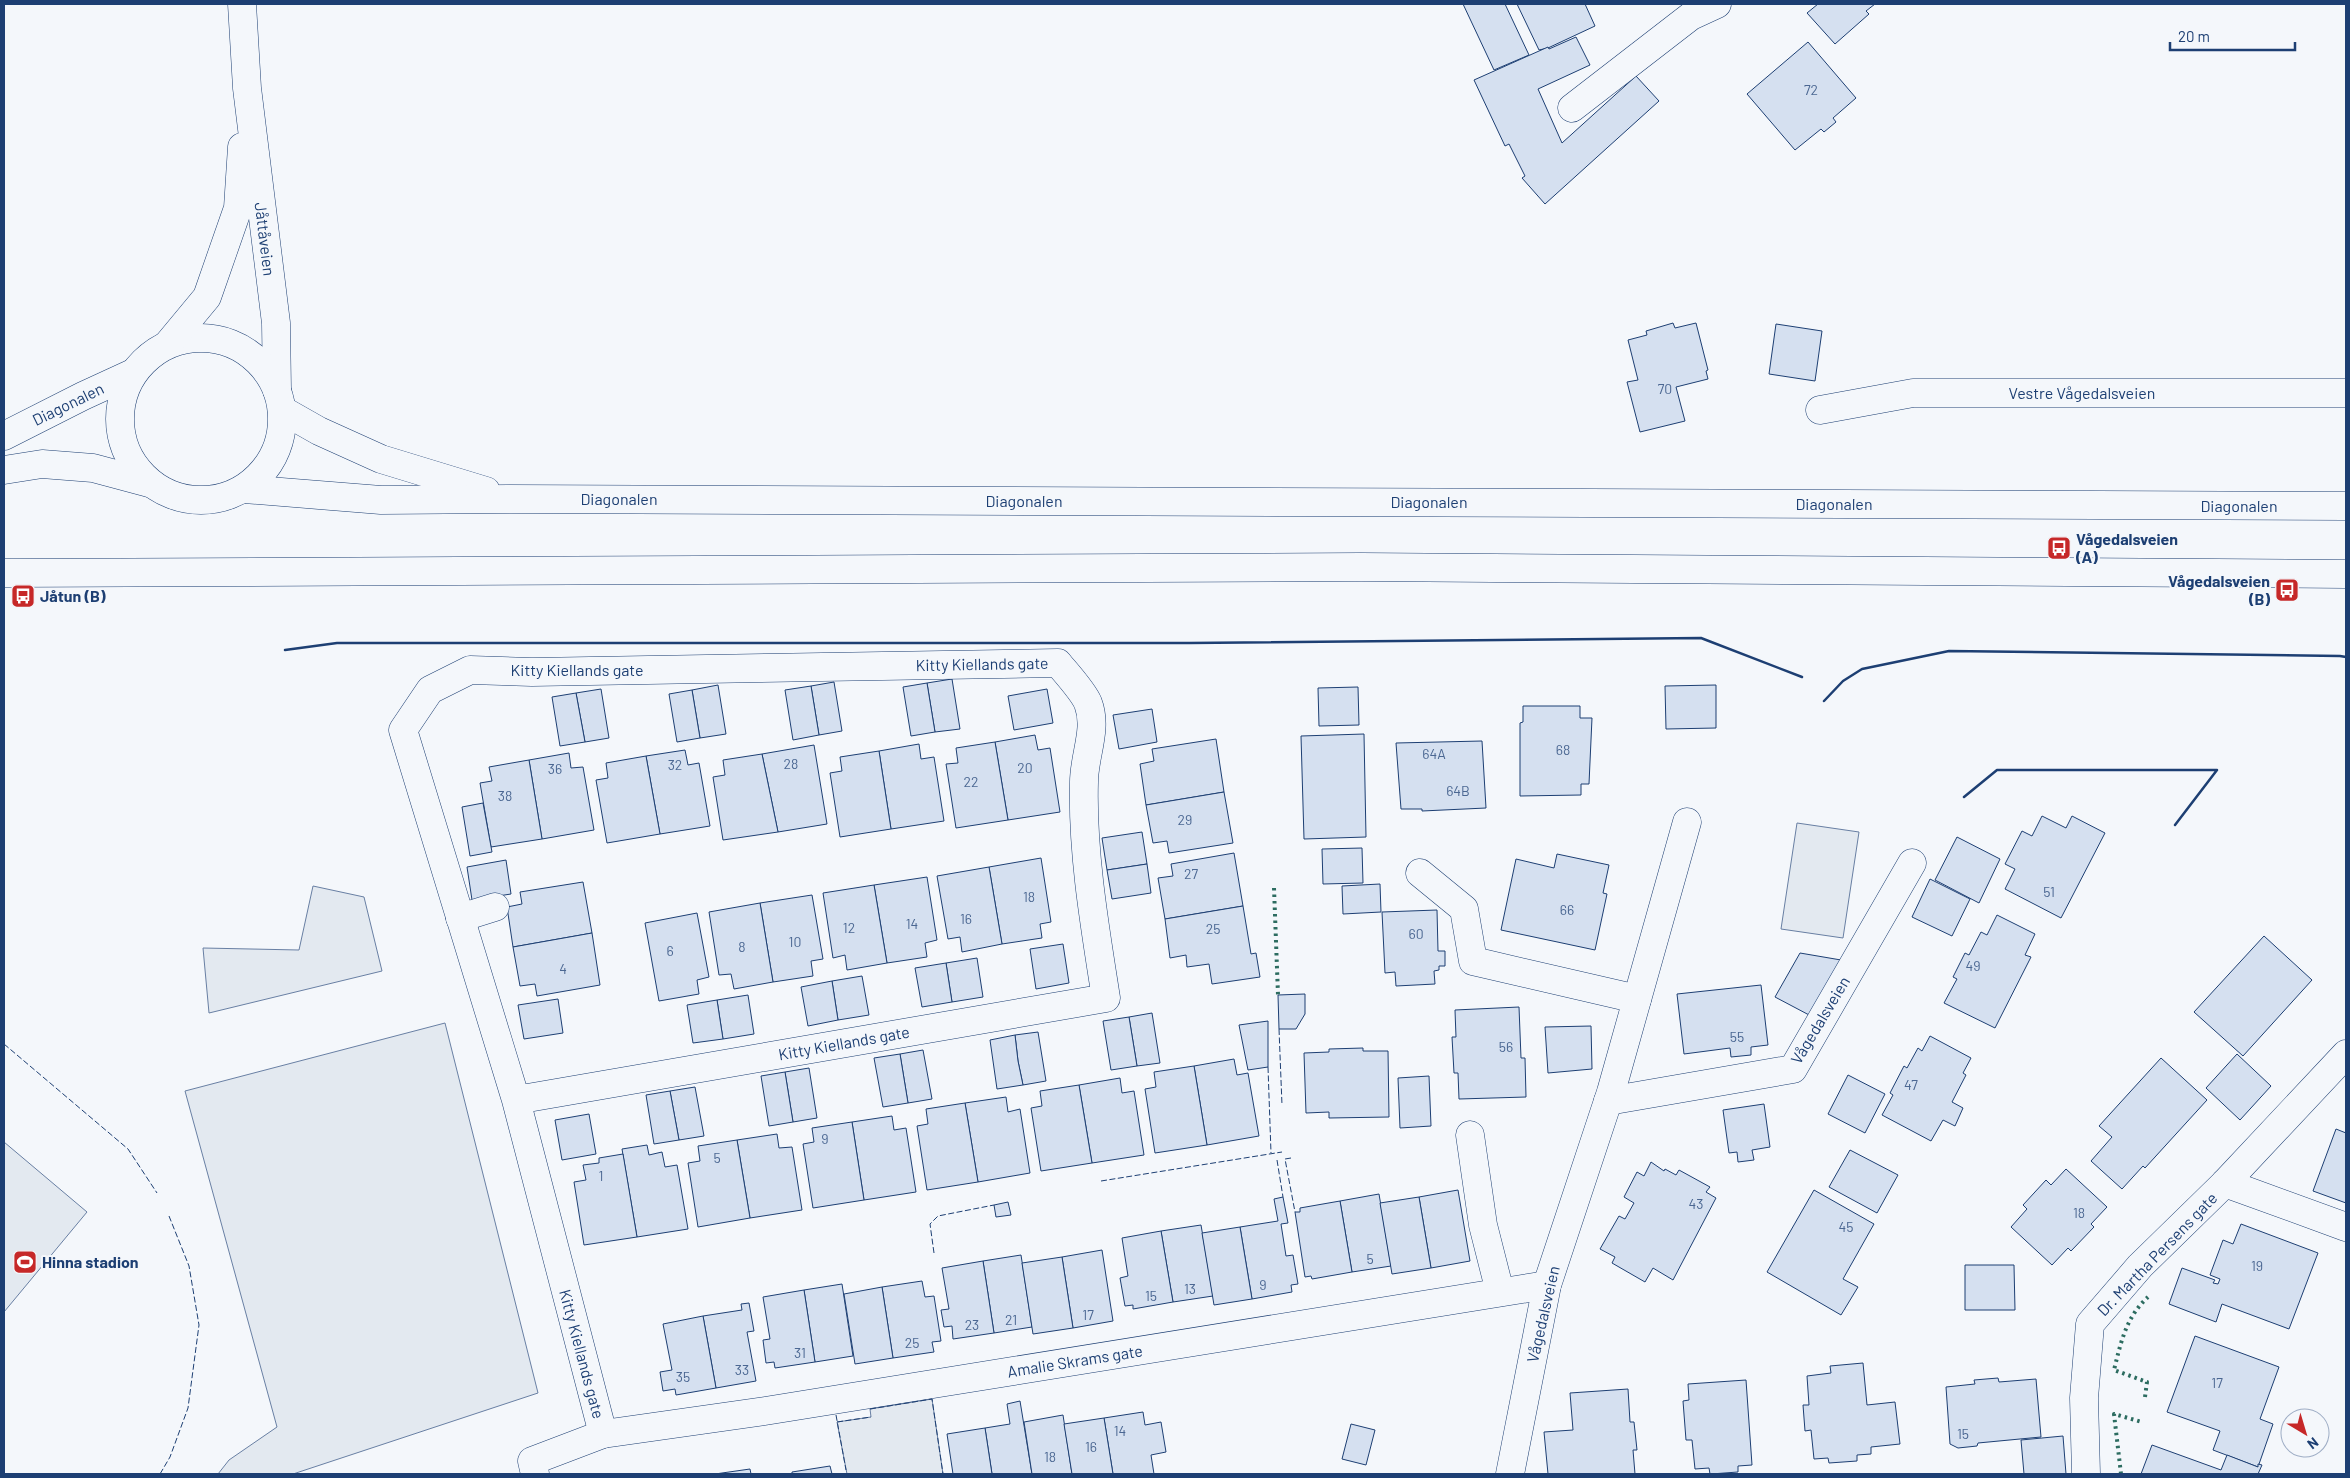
<svg xmlns="http://www.w3.org/2000/svg" width="2350" height="1478" font-family="Barlow,sans-serif">
  <style>
    .green { fill: #e3e9f0; stroke: #687fa3 }
    .building { fill: #d5e0f0; stroke: #1d3f73 }
    .lines { fill: none; stroke-linecap: round; stroke-linejoin: round }
    .minor-casing { stroke: #1d3f73; stroke-width: 29 }
    .major-casing { stroke: #1d3f73; stroke-width: 29 }
    .minor { stroke: #f4f7fb; stroke-width: 28 }
    .major { stroke: #f4f7fb; stroke-width: 28 }
    .hedge { stroke: #2c6c60; stroke-width: 4; stroke-dasharray: 2.5 4; stroke-linecap: butt }
    .fence { stroke: #1d3f73; stroke-width: 1; stroke-dasharray: 6 2.5; stroke-linecap: butt }
    .wall { stroke: #1d3f73; stroke-width: 2.5 }
    .labels { text-anchor: middle; stroke-width: 4; stroke-linejoin: round; paint-order: stroke }
    .number-label { font-size: 14px; fill: #4b6792 }
    .street-label { font-size: 16px; fill: #1d3f73; stroke: #f4f7fb }
    .poi-label { font-size: 16px; font-weight: bold; fill: #1d3f73; stroke: #f4f7fb; text-anchor: start }
  </style>
  <rect width="100%" height="100%" fill="#f4f7fb"/>
  <!-- green -->
  <g class="green">
    <polygon points="1797,823 1859,832 1843,938 1781,929"/>
    <polygon points="313,886 364,897 382,971 209,1013 203,948 299,950"/>
    <polygon points="445,1023 538,1393 293,1474 218,1474 229,1460 277,1427 185,1091"/>
    <polygon points="4,1142 87,1212 4,1312"/>
    <polygon points="932,1399 943,1474 847,1474 837,1422 871,1417 870,1409"/>
  </g>
  <!-- building -->
  <g class="building">
    <polygon points="1463,4 1505,4 1529,55 1494,70"/>
    <polygon points="1517,4 1585,4 1595,26 1548,48 1539,50"/>
    <polygon points="1818,4 1875,4 1866,11 1869,14 1835,44 1807,13"/>
    <polygon points="1576,37 1590,65 1538,89 1562,143 1636,76 1659,101 1545,204 1522,178 1525,176 1509,144 1505,146 1474,80 1548,47 1549,49"/>
    <polygon points="1808,42 1856,98 1833,118 1836,122 1824,132 1821,129 1795,150 1747,94"/>
    <polygon points="1673,323 1675,328 1696,323 1708,370 1706,371 1708,379 1676,387 1685,421 1640,432 1627,382 1638,380 1628,340 1647,335 1646,331"/>
    <polygon points="1776,324 1822,331 1815,381 1769,374"/>
    <polygon points="952,679 960,729 935,732 927,683"/>
    <polygon points="834,682 842,731 819,735 811,686"/>
    <polygon points="927,683 935,732 911,736 903,687"/>
    <polygon points="718,685 726,734 700,738 692,690"/>
    <polygon points="1716,685 1716,728 1666,729 1665,686"/>
    <polygon points="811,686 819,735 793,740 785,690"/>
    <polygon points="1358,687 1359,725 1319,726 1318,688"/>
    <polygon points="601,689 609,738 585,742 576,693"/>
    <polygon points="1047,689 1053,723 1014,730 1008,696"/>
    <polygon points="692,690 700,738 677,742 669,694"/>
    <polygon points="576,693 585,742 560,746 552,697"/>
    <polygon points="1523,706 1580,706 1580,718 1592,718 1589,784 1581,784 1581,795 1520,796 1520,723 1523,722"/>
    <polygon points="1152,709 1157,742 1119,749 1113,715"/>
    <polygon points="1364,734 1366,837 1304,839 1301,736"/>
    <polygon points="1035,735 1038,750 1050,748 1060,812 1008,820 995,742"/>
    <polygon points="1216,739 1224,792 1146,805 1140,764 1154,761 1152,749"/>
    <polygon points="1482,741 1486,808 1422,811 1422,809 1401,809 1396,743"/>
    <polygon points="995,742 1008,820 956,828 946,764 958,763 956,748"/>
    <polygon points="919,744 921,759 934,757 944,821 891,829 879,751"/>
    <polygon points="814,745 827,824 778,832 762,754"/>
    <polygon points="685,750 688,765 699,763 710,826 660,834 646,756"/>
    <polygon points="879,751 891,829 840,837 830,773 842,771 840,757"/>
    <polygon points="569,753 571,768 583,767 594,830 542,839 529,760"/>
    <polygon points="762,754 778,832 723,840 713,777 725,775 723,760"/>
    <polygon points="646,756 660,834 607,843 596,780 608,778 606,763"/>
    <polygon points="529,760 542,839 491,847 480,783 492,781 489,767"/>
    <polygon points="1224,792 1233,843 1169,853 1167,841 1153,843 1146,805"/>
    <polygon points="483,803 492,852 470,856 462,807"/>
    <polygon points="2042,816 2066,828 2072,816 2105,833 2061,918 2005,889 2015,869 2005,864 2022,831 2032,836"/>
    <polygon points="1142,832 1147,864 1107,870 1102,838"/>
    <polygon points="1957,837 2000,859 1979,903 1935,880"/>
    <polygon points="1362,848 1363,883 1323,884 1322,849"/>
    <polygon points="1234,853 1243,906 1165,919 1158,878 1173,876 1171,864"/>
    <polygon points="1557,854 1609,865 1603,893 1607,894 1595,950 1501,930 1516,859 1554,868"/>
    <polygon points="1041,858 1051,922 1040,924 1042,938 1002,944 989,867"/>
    <polygon points="506,860 511,894 472,900 467,867"/>
    <polygon points="1147,864 1151,893 1112,899 1107,870"/>
    <polygon points="989,867 1002,944 962,952 960,937 948,939 937,876"/>
    <polygon points="927,877 937,940 925,943 927,957 887,963 874,885"/>
    <polygon points="1930,879 1970,899 1952,936 1912,917"/>
    <polygon points="583,882 592,933 513,947 507,907 522,904 520,892"/>
    <polygon points="1380,884 1381,912 1343,914 1342,886"/>
    <polygon points="874,885 887,963 847,970 845,955 833,958 823,893"/>
    <polygon points="812,895 823,959 811,961 813,976 773,982 760,903"/>
    <polygon points="760,903 773,982 734,989 731,974 719,975 709,912"/>
    <polygon points="1243,906 1251,954 1256,953 1260,977 1212,984 1209,964 1187,967 1186,955 1170,958 1165,919"/>
    <polygon points="1437,910 1438,951 1445,951 1445,966 1439,966 1439,970 1434,971 1435,984 1396,986 1395,972 1385,973 1382,912"/>
    <polygon points="697,913 709,977 697,980 699,994 659,1001 645,923"/>
    <polygon points="1997,915 2035,934 2025,955 2031,957 1995,1028 1944,1003 1957,979 1953,977 1965,953 1969,955 1981,932 1987,935"/>
    <polygon points="592,933 600,985 537,996 535,984 520,986 513,947"/>
    <polygon points="2264,936 2312,980 2243,1056 2194,1012"/>
    <polygon points="1063,944 1069,983 1036,989 1030,949"/>
    <polygon points="1800,953 1841,960 1811,1016 1775,997"/>
    <polygon points="977,958 983,997 952,1002 946,963"/>
    <polygon points="946,963 952,1002 922,1007 915,968"/>
    <polygon points="862,976 869,1015 838,1020 832,981"/>
    <polygon points="832,981 838,1020 808,1026 801,987"/>
    <polygon points="1761,985 1768,1045 1751,1047 1751,1055 1731,1057 1730,1048 1684,1054 1677,994"/>
    <polygon points="1305,994 1305,1014 1296,1029 1279,1029 1278,995"/>
    <polygon points="748,995 754,1034 723,1039 717,1000"/>
    <polygon points="558,999 563,1033 524,1039 518,1005"/>
    <polygon points="717,1000 723,1039 693,1043 687,1005"/>
    <polygon points="1519,1007 1521,1058 1525,1058 1526,1097 1459,1099 1458,1073 1454,1073 1452,1037 1456,1037 1455,1010"/>
    <polygon points="1152,1013 1160,1063 1137,1066 1129,1017"/>
    <polygon points="1129,1017 1137,1066 1111,1070 1103,1021"/>
    <polygon points="1268,1021 1268,1067 1248,1070 1239,1025"/>
    <polygon points="1591,1026 1592,1069 1548,1073 1545,1027"/>
    <polygon points="1038,1032 1046,1081 1023,1085 1018,1061 1015,1035"/>
    <polygon points="1015,1035 1018,1061 1023,1085 997,1089 990,1040"/>
    <polygon points="1930,1036 1971,1058 1963,1073 1966,1075 1952,1102 1963,1108 1955,1126 1943,1120 1931,1141 1882,1115 1893,1095 1890,1093 1904,1066 1907,1068 1918,1048 1922,1051"/>
    <polygon points="1363,1048 1363,1051 1388,1051 1389,1117 1329,1118 1329,1112 1306,1113 1304,1053 1329,1052 1329,1049"/>
    <polygon points="923,1050 932,1099 908,1103 900,1054"/>
    <polygon points="900,1054 908,1103 883,1107 874,1058"/>
    <polygon points="2237,1054 2271,1086 2240,1120 2206,1088"/>
    <polygon points="2161,1058 2207,1100 2145,1168 2143,1166 2122,1189 2091,1161 2112,1137 2099,1126"/>
    <polygon points="1234,1059 1237,1075 1248,1073 1259,1136 1207,1145 1194,1066"/>
    <polygon points="1194,1066 1207,1145 1155,1153 1145,1089 1156,1087 1154,1072"/>
    <polygon points="809,1068 817,1118 793,1122 785,1072"/>
    <polygon points="785,1072 793,1122 769,1126 761,1076"/>
    <polygon points="1848,1075 1885,1094 1865,1133 1828,1114"/>
    <polygon points="1429,1076 1431,1126 1400,1128 1398,1078"/>
    <polygon points="1120,1078 1122,1093 1134,1091 1144,1155 1092,1163 1079,1085"/>
    <polygon points="1079,1085 1092,1163 1041,1171 1031,1108 1042,1106 1040,1091"/>
    <polygon points="695,1087 704,1136 679,1140 670,1091"/>
    <polygon points="670,1091 679,1140 654,1144 646,1095"/>
    <polygon points="1006,1097 1008,1112 1020,1109 1030,1173 978,1182 965,1103"/>
    <polygon points="965,1103 978,1182 927,1190 917,1126 928,1124 926,1109"/>
    <polygon points="1764,1104 1770,1147 1752,1150 1754,1160 1738,1162 1737,1152 1729,1153 1723,1110"/>
    <polygon points="589,1114 596,1154 562,1160 555,1120"/>
    <polygon points="892,1116 894,1130 906,1128 916,1192 864,1200 852,1122"/>
    <polygon points="852,1122 864,1200 813,1208 803,1144 814,1142 812,1128"/>
    <polygon points="2336,1129 2346,1133 2346,1203 2313,1191"/>
    <polygon points="777,1134 779,1148 792,1147 802,1210 750,1218 737,1140"/>
    <polygon points="737,1140 750,1218 698,1227 688,1163 700,1161 698,1146"/>
    <polygon points="647,1145 649,1155 662,1152 665,1167 677,1165 688,1229 637,1237 622,1149"/>
    <polygon points="1850,1150 1898,1175 1877,1213 1829,1187"/>
    <polygon points="623,1154 637,1237 584,1245 574,1182 586,1180 583,1165 599,1163 599,1158"/>
    <polygon points="1651,1162 1664,1171 1665,1169 1676,1175 1679,1170 1710,1187 1706,1192 1716,1198 1673,1280 1653,1268 1645,1282 1612,1263 1615,1257 1600,1249 1619,1216 1625,1219 1634,1203 1624,1197 1637,1172 1644,1176"/>
    <polygon points="2066,1169 2107,1207 2091,1224 2094,1227 2071,1251 2068,1248 2052,1265 2011,1227 2027,1209 2023,1205 2046,1180 2051,1185"/>
    <polygon points="1458,1190 1470,1261 1431,1268 1419,1197"/>
    <polygon points="1814,1190 1874,1224 1843,1279 1858,1287 1841,1315 1767,1272"/>
    <polygon points="1379,1194 1391,1266 1352,1272 1340,1201"/>
    <polygon points="1283,1197 1288,1223 1281,1224 1286,1256 1293,1255 1298,1284 1291,1285 1292,1292 1252,1299 1240,1227 1278,1221 1274,1199"/>
    <polygon points="1419,1197 1431,1268 1392,1274 1380,1203"/>
    <polygon points="1340,1201 1352,1272 1312,1279 1311,1276 1305,1277 1295,1212 1300,1212 1300,1208"/>
    <polygon points="1008,1202 1011,1215 996,1217 994,1205"/>
    <polygon points="2241,1224 2318,1253 2289,1329 2222,1304 2216,1322 2169,1304 2182,1268 2215,1280 2213,1283 2218,1284 2220,1279 2210,1275 2223,1240 2233,1244"/>
    <polygon points="1201,1225 1213,1296 1173,1302 1161,1231"/>
    <polygon points="1240,1227 1252,1299 1214,1305 1202,1233"/>
    <polygon points="1161,1231 1173,1302 1133,1309 1133,1305 1125,1306 1120,1278 1128,1276 1122,1238"/>
    <polygon points="1102,1250 1113,1321 1073,1328 1062,1257"/>
    <polygon points="1021,1255 1032,1327 994,1333 983,1261"/>
    <polygon points="1062,1257 1073,1328 1033,1334 1022,1263"/>
    <polygon points="983,1261 994,1333 953,1339 952,1326 944,1327 941,1310 949,1309 942,1268"/>
    <polygon points="1965,1265 2014,1265 2015,1310 1965,1310"/>
    <polygon points="922,1281 925,1297 934,1296 941,1341 932,1342 934,1352 893,1358 882,1287"/>
    <polygon points="842,1284 853,1356 815,1362 804,1290"/>
    <polygon points="882,1287 893,1358 855,1364 844,1294"/>
    <polygon points="804,1290 815,1362 775,1368 774,1362 766,1363 763,1340 770,1339 763,1297"/>
    <polygon points="749,1303 754,1331 747,1332 756,1381 716,1388 703,1316 742,1310 741,1304"/>
    <polygon points="703,1316 716,1388 676,1395 675,1389 663,1391 660,1372 672,1370 663,1324"/>
    <polygon points="2195,1336 2279,1367 2260,1419 2273,1424 2258,1467 2213,1450 2220,1431 2167,1412"/>
    <polygon points="1863,1363 1867,1405 1895,1402 1900,1444 1871,1447 1871,1454 1857,1455 1857,1461 1829,1463 1828,1458 1814,1459 1811,1430 1805,1431 1803,1405 1809,1405 1807,1376 1831,1373 1830,1366"/>
    <polygon points="1998,1378 1999,1382 2036,1379 2041,1437 1978,1443 1977,1446 1958,1448 1950,1444 1946,1387 1975,1384 1974,1380"/>
    <polygon points="1746,1380 1752,1465 1738,1466 1738,1472 1711,1474 1710,1474 1709,1468 1695,1469 1692,1440 1686,1440 1683,1401 1689,1400 1688,1384"/>
    <polygon points="1628,1389 1630,1422 1634,1422 1637,1450 1633,1450 1635,1474 1548,1474 1544,1432 1573,1430 1570,1393"/>
    <polygon points="1020,1401 1032,1474 992,1474 985,1428 1010,1424 1007,1404"/>
    <polygon points="1143,1412 1145,1425 1161,1422 1166,1452 1151,1455 1154,1474 1113,1474 1104,1418"/>
    <polygon points="1063,1415 1072,1474 1032,1474 1024,1422"/>
    <polygon points="1104,1418 1113,1474 1072,1474 1064,1424"/>
    <polygon points="1351,1424 1375,1430 1366,1465 1342,1459"/>
    <polygon points="985,1428 992,1474 953,1474 947,1434"/>
    <polygon points="2063,1436 2066,1474 2024,1474 2021,1440"/>
    <polygon points="2152,1445 2221,1470 2227,1455 2258,1467 2258,1464 2262,1465 2258,1474 2141,1474"/>
    <polygon points="830,1466 832,1474 792,1474 792,1472"/>
    <polygon points="750,1469 751,1474 715,1474"/>
  </g>
  <g class="lines">
    <!-- minor casing -->
    <g class="minor-casing">
      <g id="minor">
        <polyline points="1572,108 1691,16 1717,4"/>
        <polyline points="1820,410 1913,393 2346,393"/>
        <polyline points="4,573 1361,567 2346,574"/>
        <polyline points="1420,873 1464,909 1473,961 1637,999"/>
        <polyline points="460,918 495,907"/>
        <path d="M 516,1100 L 1106,998 C 1095,928 1082,853 1084,782 C 1084,755 1098,729 1088,703 C 1083,691 1066,673 1058,663 L 532,672 L 470,670 L 430,690 L 403,730 L 516,1100 L 603,1434 L 532,1461 L 535,1474"/>
        <polyline points="1608,1101 1793,1069 1912,863"/>
        <polyline points="1470,1135 1483,1225 1500,1292"/>
        <polyline points="2225,1183 2346,1227"/>
        <polyline points="603,1434 765,1411 1547,1285"/>
        <polyline points="1510,1474 1547,1285 1611,1092 1687,822"/>
        <polyline points="2086,1474 2084,1398 2090,1324 2140,1266 2225,1183 2346,1054"/>
      </g>
    </g>
    <!-- major casing -->
    <g class="major-casing">
      <g id="major">
        <polyline points="242,4 247,88 276,323 277,390"/>
        <circle cx="201" cy="419" r="81"/>
        <polyline points="168,344 207,297 238,208 242,147"/>
        <polyline points="282,410 319,431 381,459 486,491"/>
        <polyline points="4,436 83,396 133,373"/>
        <polyline points="4,470 42,464 93,468 149,483"/>
        <polyline points="244,489 381,500 511,499 2346,506"/>
      </g>
    </g>
    <!-- minor -->
    <use href="#minor" class="minor"/>
    <!-- major -->
    <use href="#major" class="major"/>
    <!-- hedge -->
    <g class="hedge">
      <polyline points="1274,888 1278,995"/>
      <path d="M 2145,1397 L 2147,1382 L 2114,1370 C 2121,1342 2126,1317 2148,1297"/>
      <polyline points="2121,1474 2114,1414 2142,1422"/>
    </g>
    <!-- fence -->
    <g class="fence">
      <polyline points="1279,1029 1282,1105"/>
      <polyline points="4,1044 128,1149 157,1193"/>
      <polyline points="1268,1067 1271,1153"/>
      <polyline points="1291,1158 1285,1159 1295,1212"/>
      <polyline points="1277,1160 1283,1197"/>
      <polyline points="1101,1181 1282,1152"/>
      <polyline points="934,1253 930,1224 938,1216 994,1205"/>
      <polyline points="870,1409 932,1399 943,1474"/>
      <polyline points="836,1415 846,1470"/>
      <polyline points="837,1422 871,1417"/>
      <polyline points="160,1474 170,1457 188,1408 199,1325 189,1266 169,1216"/>
    </g>
    <!-- wall -->
    <g class="wall">
      <polyline points="285,650 337,643 1189,643 1701,638 1802,677"/>
      <polyline points="1824,701 1843,681 1862,669 1949,651 2340,656 2346,657"/>
      <polyline points="1964,797 1997,770 2217,770 2175,825"/>
    </g>
  </g>
  <!-- icons -->
  <defs>
    <g id="bus-square" transform="scale(1.25)"><rect x="-9" y="-9" width="18" height="18" rx="4" fill="#c62828" stroke="#f4f7fb"/><path d="M-5-6H5V4H4V6H2V4H-2V6H-4V4H-5ZM-3.5-4V0h7V-4ZM-3.5 1.2v1.5H-2V1.2ZM2 1.2v1.5H3.5V1.2Z" fill="#fff"/></g>
    <g id="stadium-square" transform="scale(1.25)"><rect x="-9" y="-9" width="18" height="18" rx="4" fill="#c62828" stroke="#f4f7fb"/><path d="M0-5a6.5 5 0 1 0 0 10a6.5 5 0 1 0 0-10ZM-3.5-1.8h7v3.6h-7Z" fill="#fff"/></g>
  </defs>
  <g fill-rule="evenodd">
    <use href="#bus-square" x="2059" y="548"/>
    <use href="#bus-square" x="2287" y="590"/>
    <use href="#bus-square" x="23" y="596"/>
    <use href="#stadium-square" x="25" y="1262"/>
  </g>
  <g class="labels">
    <!-- number labels -->
    <g class="number-label">
      <text x="1811" y="95">72</text>
      <text x="1665" y="394">70</text>
      <text x="1563" y="755">68</text>
      <text x="1434" y="759">64A</text>
      <text x="791" y="769">28</text>
      <text x="675" y="770">32</text>
      <text x="1025" y="773">20</text>
      <text x="555" y="774">36</text>
      <text x="971" y="787">22</text>
      <text x="1458" y="796">64B</text>
      <text x="505" y="801">38</text>
      <text x="1185" y="825">29</text>
      <text x="1191" y="879">27</text>
      <text x="2049" y="897">51</text>
      <text x="1029" y="902">18</text>
      <text x="1567" y="915">66</text>
      <text x="966" y="924">16</text>
      <text x="912" y="929">14</text>
      <text x="849" y="933">12</text>
      <text x="1213" y="934">25</text>
      <text x="1416" y="939">60</text>
      <text x="795" y="947">10</text>
      <text x="742" y="952">8</text>
      <text x="670" y="956">6</text>
      <text x="1973" y="971">49</text>
      <text x="563" y="974">4</text>
      <text x="1737" y="1042">55</text>
      <text x="1506" y="1052">56</text>
      <text x="1911" y="1090">47</text>
      <text x="825" y="1144">9</text>
      <text x="717" y="1163">5</text>
      <text x="601" y="1181">1</text>
      <text x="1696" y="1209">43</text>
      <text x="2079" y="1218">18</text>
      <text x="1846" y="1232">45</text>
      <text x="1370" y="1264">5</text>
      <text x="2257" y="1271">19</text>
      <text x="1263" y="1290">9</text>
      <text x="1190" y="1294">13</text>
      <text x="1151" y="1301">15</text>
      <text x="1088" y="1320">17</text>
      <text x="1011" y="1325">21</text>
      <text x="972" y="1330">23</text>
      <text x="912" y="1348">25</text>
      <text x="800" y="1358">31</text>
      <text x="742" y="1375">33</text>
      <text x="683" y="1382">35</text>
      <text x="2217" y="1388">17</text>
      <text x="1120" y="1436">14</text>
      <text x="1963" y="1439">15</text>
      <text x="1091" y="1452">16</text>
      <text x="1050" y="1462">18</text>
    </g>
    <!-- street labels -->
    <g class="street-label">
      <text transform="translate(265 239) rotate(83)" y="6">Jåttåveien</text>
      <text x="2082" y="399">Vestre Vågedalsveien</text>
      <text transform="translate(68 404) rotate(-26)" y="6">Diagonalen</text>
      <text x="619" y="505">Diagonalen</text>
      <text x="1024" y="507">Diagonalen</text>
      <text x="1429" y="508">Diagonalen</text>
      <text x="1834" y="510">Diagonalen</text>
      <text x="2239" y="512">Diagonalen</text>
      <text transform="translate(982 664) rotate(-1)" y="6">Kitty Kiellands gate</text>
      <text x="577" y="676">Kitty Kiellands gate</text>
      <text transform="translate(1820 1020) rotate(-59)" y="6">Vågedalsveien</text>
      <text transform="translate(844 1043) rotate(-10)" y="6">Kitty Kiellands gate</text>
      <text transform="translate(2157 1254) rotate(-46)" y="6">Dr. Martha Persens gate</text>
      <text transform="translate(1543 1314) rotate(-77)" y="6">Vågedalsveien</text>
      <text transform="translate(582 1354) rotate(75)" y="6">Kitty Kiellands gate</text>
      <text transform="translate(1075 1361) rotate(-9)" y="6">Amalie Skrams gate</text>
    </g>
    <!-- poi labels -->
    <g class="poi-label">
      <text x="2076" y="545">Vågedalsveien<tspan x="2076" dy="18">(A)</tspan></text>
      <text x="2270" y="587" text-anchor="end">Vågedalsveien<tspan x="2270" dy="18">(B)</tspan></text>
      <text x="40" y="602">Jåtun (B)</text>
      <text x="42" y="1268">Hinna stadion</text>
    </g>
  </g>
  <!-- border -->
  <rect width="2350" height="1478" fill="none" stroke="#1d3f73" stroke-width="10"/>
  <!-- north arrow -->
  <g transform="translate(2305 1433) rotate(142)"><circle r="24" fill="#f4f7fb" stroke="#9eadc5"/>
  <path d="M0-4L9 19L0 12L-9 19Z" fill="#c62828"/>
  <text y="-8" font-size="14" font-weight="bold" text-anchor="middle" fill="#1d3f73">N</text>
  </g>
  <!-- scale -->
  <path d="M2170 42v8h125v-8" fill="none" stroke="#1d3f73" stroke-width="2.5"/>
  <text x="2178" y="42" font-size="15" fill="#1d3f73" stroke="#f4f7fb" stroke-width="4" paint-order="stroke">20 m</text>
</svg>
